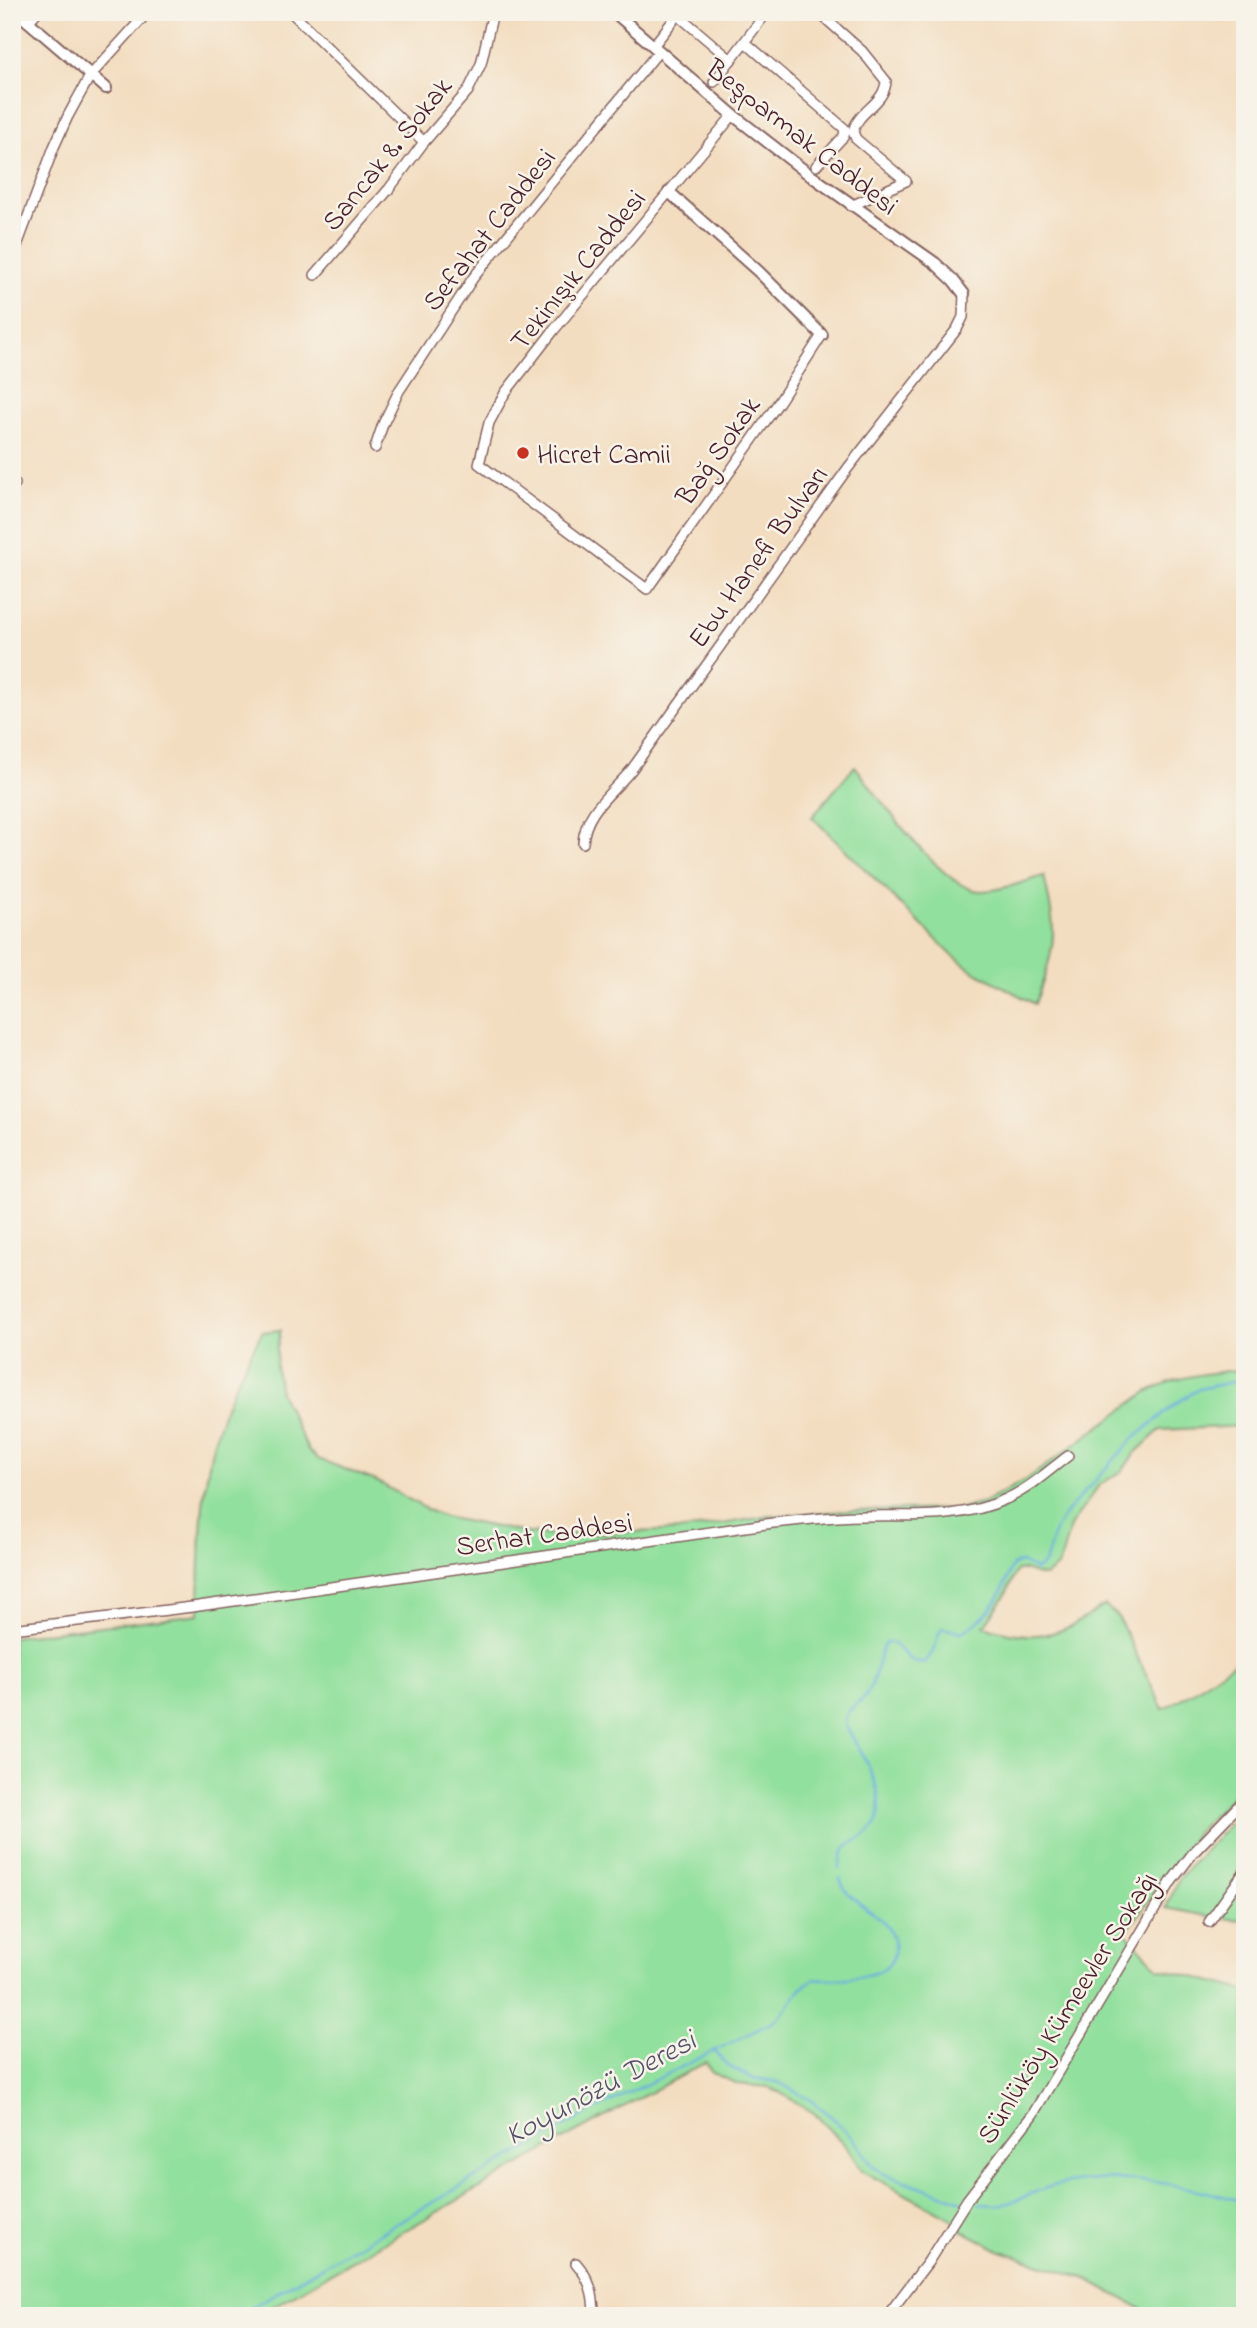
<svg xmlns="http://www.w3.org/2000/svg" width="1257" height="2328" font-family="'Indie Flower',sans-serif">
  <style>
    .green { fill: #92e09d; stroke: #6e8064; stroke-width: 2 }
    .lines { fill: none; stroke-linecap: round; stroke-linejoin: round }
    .stream { stroke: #67aede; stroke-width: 2.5 }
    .minor-casing { stroke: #85625f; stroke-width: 12 }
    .tertiary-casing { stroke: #85625f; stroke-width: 14 }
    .minor { stroke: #fff; stroke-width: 9 }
    .tertiary { stroke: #fff; stroke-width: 10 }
    .poi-dot { fill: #c8321e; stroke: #f7f3e8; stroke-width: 2.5 }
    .labels { text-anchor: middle; stroke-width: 5; stroke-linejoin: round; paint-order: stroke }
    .street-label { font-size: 28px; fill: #4a1f2b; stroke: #f7f3e8 }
    .poi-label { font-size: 28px; fill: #4a1f2b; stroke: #f7f3e8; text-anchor: start }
    .water-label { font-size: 30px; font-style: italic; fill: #54516a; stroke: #f7f3e8 }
  </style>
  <rect width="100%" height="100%" fill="#f7f3e8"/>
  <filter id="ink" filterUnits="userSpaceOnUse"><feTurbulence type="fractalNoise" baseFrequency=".0143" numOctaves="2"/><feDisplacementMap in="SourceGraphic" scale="14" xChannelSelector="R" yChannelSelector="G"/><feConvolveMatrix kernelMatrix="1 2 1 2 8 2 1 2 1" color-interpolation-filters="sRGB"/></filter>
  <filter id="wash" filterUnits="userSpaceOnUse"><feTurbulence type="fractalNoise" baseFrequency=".00686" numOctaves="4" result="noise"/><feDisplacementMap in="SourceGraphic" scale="28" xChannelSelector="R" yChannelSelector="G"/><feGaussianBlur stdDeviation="1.57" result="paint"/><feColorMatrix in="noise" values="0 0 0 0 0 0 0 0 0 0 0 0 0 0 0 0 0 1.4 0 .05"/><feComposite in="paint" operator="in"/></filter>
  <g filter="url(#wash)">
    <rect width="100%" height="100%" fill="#f3ddc0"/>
    <!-- green -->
    <g class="green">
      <path d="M 855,766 C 876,794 944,891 980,891 C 1001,891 1025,881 1044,876 C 1048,895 1053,914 1053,932 C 1053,957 1043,981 1035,1004 L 972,970 L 952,955 L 812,817 Z"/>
      <path d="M 281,1330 L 277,1348 L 276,1367 L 280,1392 L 308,1450 L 318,1459 L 376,1481 L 428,1510 L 444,1517 L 527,1533 L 554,1535 L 686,1530 L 771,1516 L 847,1511 L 959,1509 L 983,1503 L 1026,1480 L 1147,1392 C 1178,1375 1210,1373 1245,1369 L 1245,1426 L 1160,1430 L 1135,1453 L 1122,1471 L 1099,1485 L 1070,1527 L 1062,1556 L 1057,1567 L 1045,1576 C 1035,1576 1026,1568 1017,1570 L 1005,1596 L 984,1626 C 1012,1636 1044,1640 1071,1626 C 1083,1620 1093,1611 1105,1606 L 1117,1615 L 1163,1709 L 1194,1691 L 1245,1655 L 1245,1783 L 1196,1833 L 1126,1933 L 1158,1968 L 1245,1990 L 1245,2316 L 1154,2316 L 1087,2279 L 1001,2251 L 959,2229 L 952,2219 L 862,2171 L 846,2146 L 814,2113 L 779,2092 L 767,2087 L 738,2084 L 712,2073 L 706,2062 L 575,2133 L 256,2316 L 12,2316 L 12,1637 L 199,1614 C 200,1552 199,1490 217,1431 C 228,1396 245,1364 262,1332 Z"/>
      <polygon points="1245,1807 1245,1920 1218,1918 1166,1908 1180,1877"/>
    </g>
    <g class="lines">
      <!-- stream -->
      <g class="stream">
        <path d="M 839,1868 C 844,1836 855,1847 872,1829 C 895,1804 859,1747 845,1725 C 844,1706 859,1707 867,1694 C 876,1679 877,1660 884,1644 L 890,1642 C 903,1650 907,1664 925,1662 C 939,1648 934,1639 942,1628 L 962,1632 C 980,1623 993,1609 1002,1591 C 1007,1582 1008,1572 1014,1564 L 1021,1562 L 1036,1570 L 1045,1563 L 1056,1528 L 1069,1509 L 1132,1440 L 1178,1402 L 1199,1389 L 1245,1379"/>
        <polyline points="713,2050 728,2065 741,2073 753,2078 778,2082 809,2099 835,2120 855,2141 872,2165 882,2173 962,2201"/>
        <path d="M 979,2204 C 989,2205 1002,2206 1011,2202 C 1027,2197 1040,2188 1057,2185 C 1124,2172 1180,2184 1245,2202"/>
        <path d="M 236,2316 L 584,2115 L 773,2022 C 788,2012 794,1992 809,1982 C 817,1977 826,1979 835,1979 C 854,1978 891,1976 894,1953 C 896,1942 891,1931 884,1923 C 870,1907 845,1900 840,1878"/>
      </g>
    </g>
  </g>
  <g filter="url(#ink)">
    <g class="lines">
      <!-- minor casing -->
      <g class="minor-casing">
        <g id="minor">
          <polyline points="291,12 424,142"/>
          <path d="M 818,12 L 862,51 L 886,81 C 885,104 857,111 853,132 L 856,139 L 906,181 L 851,206"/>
          <polyline points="678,15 731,60"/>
          <polyline points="28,22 37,12"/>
          <polyline points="745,42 845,129 844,136 816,166"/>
          <polyline points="653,46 680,12"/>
          <polyline points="714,82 767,12"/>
          <polyline points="733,115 554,330 505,393 489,423 479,464 647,589 779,402 822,335"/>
          <polyline points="12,259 54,147 68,116 90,76 148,12"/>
          <polyline points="315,275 389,189 424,142 468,91 481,64 493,12"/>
          <polyline points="375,448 383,424 399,391 473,278 659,51"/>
          <polyline points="12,484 15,484"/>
          <path d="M 583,843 C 585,810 613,793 632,769 L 848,468 L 957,329 L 963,317 L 964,294"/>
          <path d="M 12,1629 L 192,1607 L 773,1523 C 803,1520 833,1516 864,1516 C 912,1515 961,1520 1006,1499 C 1029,1489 1048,1471 1068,1456"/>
          <polyline points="1209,1922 1245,1871"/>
          <path d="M 576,2263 C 590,2279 594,2294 594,2316"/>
          <polyline points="887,2316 928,2262 967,2200 1033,2114 1171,1882 1193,1853 1245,1799"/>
        </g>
      </g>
      <!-- tertiary casing -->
      <g class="tertiary-casing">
        <g id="tertiary">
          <polyline points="17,12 106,88"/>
          <polyline points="614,12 733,115 810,175 935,263 953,280 964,294"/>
          <polyline points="669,192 759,272 822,335"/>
        </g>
      </g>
      <!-- minor -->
      <use href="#minor" class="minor"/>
      <!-- tertiary -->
      <use href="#tertiary" class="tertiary"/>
    </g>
  </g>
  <!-- markers -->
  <circle class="poi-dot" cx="523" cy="453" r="7"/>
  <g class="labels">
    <!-- street labels -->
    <g class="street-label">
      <text transform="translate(803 136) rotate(38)" y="10">Beşparmak Caddesi</text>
      <text transform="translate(386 153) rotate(-51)" y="10">Sancak 8. Sokak</text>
      <text transform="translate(488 229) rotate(-52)" y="10">Sefahat Caddesi</text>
      <text transform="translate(577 269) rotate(-51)" y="10">Tekinışık Caddesi</text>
      <text transform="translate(717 450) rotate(-55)" y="10">Bağ Sokak</text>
      <text transform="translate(757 556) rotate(-54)" y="10">Ebu Hanefi Bulvarı</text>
      <text transform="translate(544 1533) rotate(-8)" y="10">Serhat Caddesi</text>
      <text transform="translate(1066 2007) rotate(-58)" y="10">Sünlüköy Kümeevler Sokağı</text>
    </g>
    <!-- poi labels -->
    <g class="poi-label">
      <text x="537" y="463">Hicret Camii</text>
    </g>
    <!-- water labels -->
    <g class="water-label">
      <text transform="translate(600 2087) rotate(-28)" y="10">Koyunözü Deresi</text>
    </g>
  </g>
  <!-- margin -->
  <rect width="1257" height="2328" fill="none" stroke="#f7f3e8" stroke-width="42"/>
</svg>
